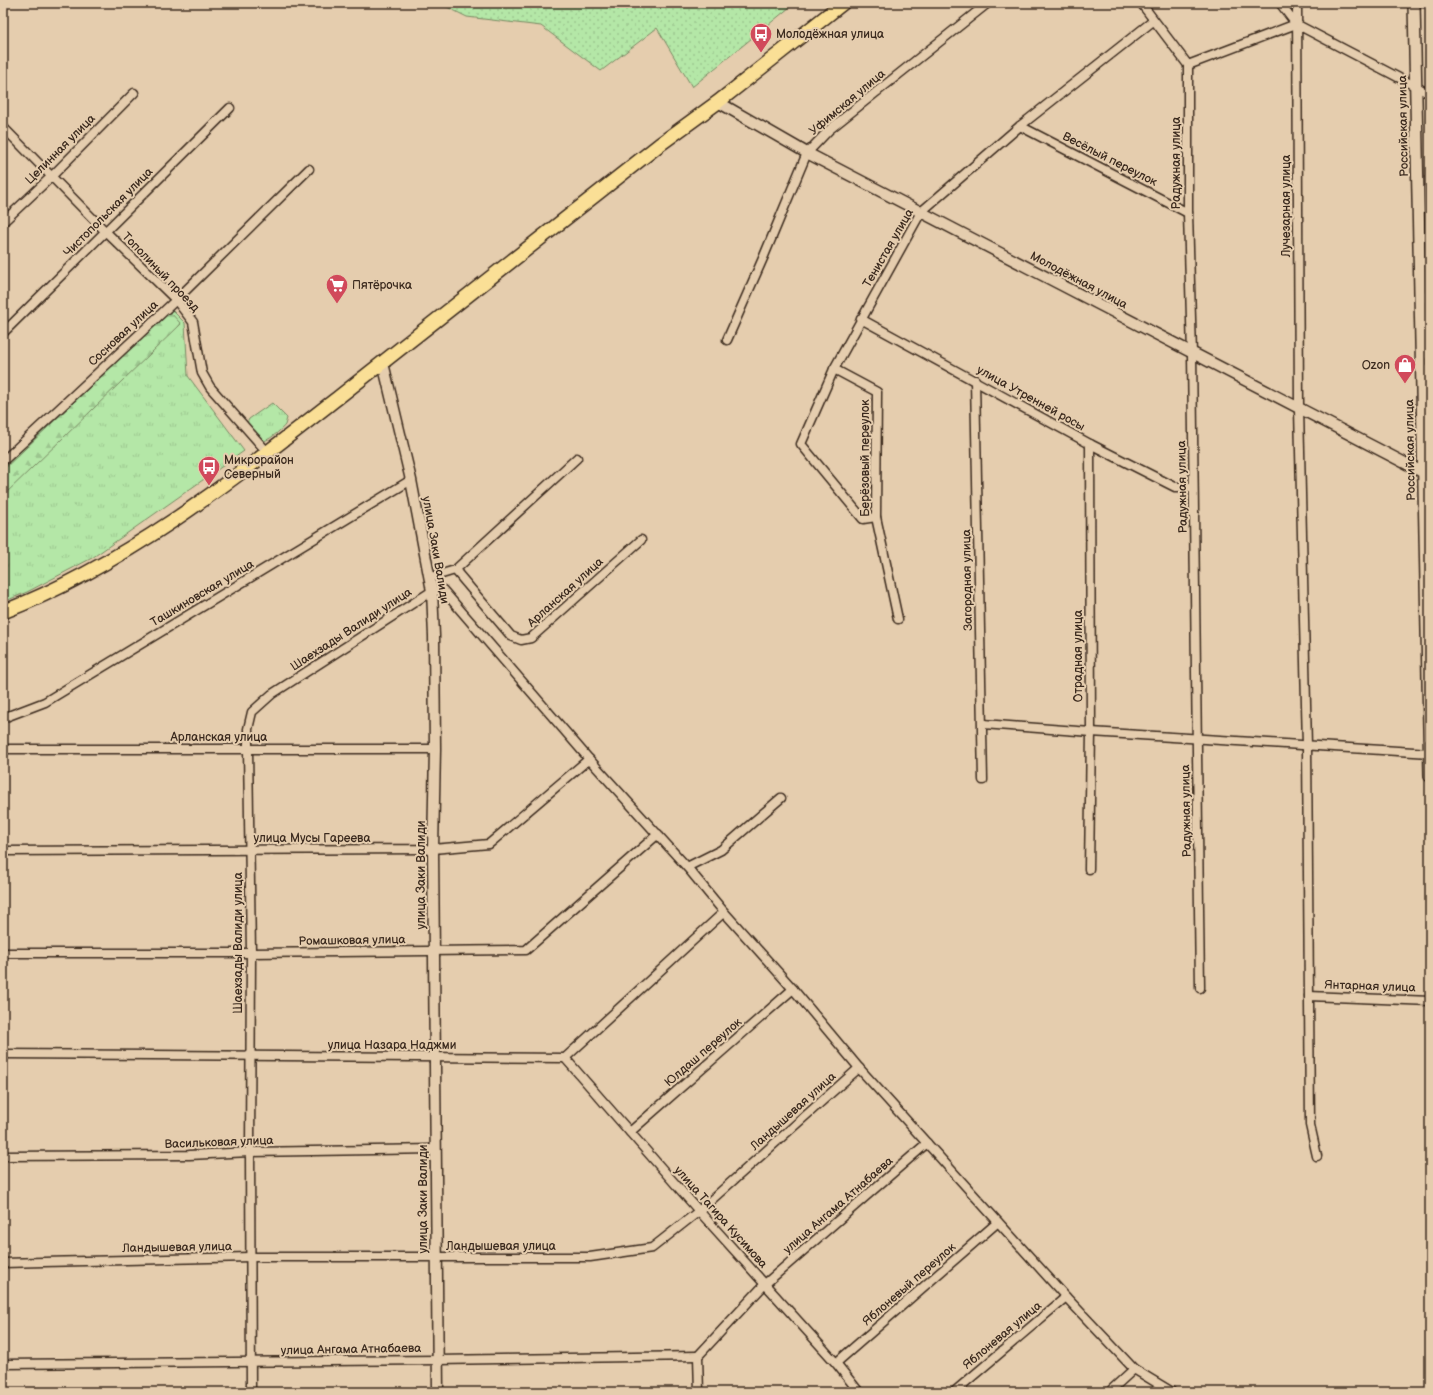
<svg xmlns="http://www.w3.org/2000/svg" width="1433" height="1395" font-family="'Balsamiq Sans',sans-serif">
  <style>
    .grass { fill: url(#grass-tufts); stroke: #788862 }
    .forest { fill: url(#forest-firs); stroke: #788862 }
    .park { fill: url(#park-dots); stroke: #788862 }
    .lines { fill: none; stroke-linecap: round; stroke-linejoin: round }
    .minor-casing { stroke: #3b2a1e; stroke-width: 11 }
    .tertiary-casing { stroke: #3b2a1e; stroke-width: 13 }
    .secondary-casing { stroke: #3b2a1e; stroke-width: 14 }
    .primary-casing { stroke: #3b2a1e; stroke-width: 16 }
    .minor { stroke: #e5cdae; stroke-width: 8 }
    .tertiary { stroke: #e5cdae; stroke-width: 10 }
    .secondary { stroke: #e5cdae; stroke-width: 11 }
    .primary { stroke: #fadf96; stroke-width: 13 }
    .labels { text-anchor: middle; stroke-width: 4; stroke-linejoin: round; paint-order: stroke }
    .poi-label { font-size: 12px; fill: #3b2a1e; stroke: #e5cdae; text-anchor: start }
    .street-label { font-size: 12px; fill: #3b2a1e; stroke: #e5cdae }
  </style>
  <defs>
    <pattern id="grass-tufts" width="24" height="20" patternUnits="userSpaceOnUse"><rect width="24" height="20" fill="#b4e7a7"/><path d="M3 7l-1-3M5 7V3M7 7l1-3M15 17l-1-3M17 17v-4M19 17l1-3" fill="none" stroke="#9cc68f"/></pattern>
    <pattern id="forest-firs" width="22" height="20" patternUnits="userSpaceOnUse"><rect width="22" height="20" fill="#b4e7a7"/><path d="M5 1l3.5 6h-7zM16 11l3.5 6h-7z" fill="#9cc68f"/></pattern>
    <pattern id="park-dots" width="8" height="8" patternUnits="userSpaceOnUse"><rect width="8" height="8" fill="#b4e7a7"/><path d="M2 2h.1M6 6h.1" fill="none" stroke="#9cc68f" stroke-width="1.8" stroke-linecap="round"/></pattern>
  </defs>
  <rect width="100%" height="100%" fill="#e5cdae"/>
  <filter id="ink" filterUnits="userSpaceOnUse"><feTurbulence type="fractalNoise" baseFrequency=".025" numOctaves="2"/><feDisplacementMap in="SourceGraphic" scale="8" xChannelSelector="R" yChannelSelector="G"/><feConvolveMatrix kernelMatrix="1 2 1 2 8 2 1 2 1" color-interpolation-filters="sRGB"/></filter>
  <g filter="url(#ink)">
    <!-- grass -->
    <g class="grass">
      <polygon points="170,308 185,323 188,376 244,451 92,558 27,592 3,602 3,468"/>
      <path d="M 272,403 L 287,418 C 286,420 286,423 285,425 C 282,429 267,443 261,441 C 256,439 250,428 247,423 L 249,419 Z"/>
    </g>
    <!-- forest -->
    <polygon class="forest" points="169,311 181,324 4,495 3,494 3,470"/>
    <!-- park -->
    <polygon class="park" points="439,3 795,3 692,87 657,28 601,71 541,26 467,17"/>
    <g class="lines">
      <!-- minor casing -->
      <g class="minor-casing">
        <g id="minor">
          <polyline points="1141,3 1188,65 1188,213 1192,354 1200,988"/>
          <polyline points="1280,3 1296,24 1430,94"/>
          <polyline points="1297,3 1299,409 1307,746 1310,1125 1317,1156"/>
          <polyline points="1188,65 1296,24"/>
          <polyline points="1020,126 1188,213"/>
          <polyline points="3,127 105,231 176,300 193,322 202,373 210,387 268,453"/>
          <polyline points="3,222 51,177 134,93"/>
          <polyline points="1420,294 1430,300"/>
          <polyline points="861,319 1090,444 1175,487 1193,487"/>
          <polyline points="3,333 230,108"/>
          <polyline points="727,340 764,256 807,153 830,129 988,3"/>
          <polyline points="834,369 877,392 876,517 898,619"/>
          <polyline points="975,380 983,780"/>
          <polyline points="3,461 176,300 309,169"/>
          <polyline points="876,517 863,519 801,444 834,369 921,212 1020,126 1153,21"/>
          <polyline points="455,570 511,636 521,640 531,638 641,540"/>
          <polyline points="429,578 455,570 577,458"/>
          <polyline points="3,718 45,702 411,480"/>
          <polyline points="983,724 1091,732 1430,753"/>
          <polyline points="3,749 435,749"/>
          <polyline points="3,851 433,849 489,844 589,759"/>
          <polyline points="687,867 721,850 781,798"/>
          <polyline points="1089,869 1091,732 1090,444"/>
          <polyline points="3,953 251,953 526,950 658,834"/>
          <polyline points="1309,996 1430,1001"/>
          <polyline points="3,1054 565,1058 724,912"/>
          <polyline points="565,1058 699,1211 836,1363 859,1392"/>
          <polyline points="630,1132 793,989"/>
          <polyline points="3,1156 189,1155 250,1152 436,1149"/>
          <polyline points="3,1263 250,1257 590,1257 652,1248 699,1211 859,1068"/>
          <polyline points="836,1363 998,1222"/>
          <polyline points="3,1364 438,1360 698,1356"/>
          <polyline points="251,1392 250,1152 251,953 248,749 248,729 252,712 272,694 432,591 443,590 589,759 687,867 724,912 793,989 859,1068 1066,1297 1134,1369 1172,1392"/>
          <polyline points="699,1392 698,1356 765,1284 927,1143"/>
          <polyline points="954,1392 1066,1297"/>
          <polyline points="1109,1392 1134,1369"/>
        </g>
      </g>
      <!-- tertiary casing -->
      <g class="tertiary-casing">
        <g id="tertiary">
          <polyline points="718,102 807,153 1430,476"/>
          <polyline points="383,363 411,480 432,591 434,636 435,749 433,849 438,1392"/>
        </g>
      </g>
      <!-- secondary casing -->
      <g class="secondary-casing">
        <polyline id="secondary" points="1414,3 1430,776"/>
      </g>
      <!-- primary casing -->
      <g class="primary-casing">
        <path id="primary" d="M 3,612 C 129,563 235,478 340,396 C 447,313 553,229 659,145 L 718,102 L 843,3"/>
      </g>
      <!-- minor -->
      <use href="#minor" class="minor"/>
      <!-- tertiary -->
      <use href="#tertiary" class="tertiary"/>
      <!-- secondary -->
      <use href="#secondary" class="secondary"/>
      <!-- primary -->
      <use href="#primary" class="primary"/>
    </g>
  </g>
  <!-- icons -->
  <defs>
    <g id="bus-pin" transform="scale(1.15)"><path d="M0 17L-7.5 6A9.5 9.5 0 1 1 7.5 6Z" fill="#d1495b" stroke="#e5cdae"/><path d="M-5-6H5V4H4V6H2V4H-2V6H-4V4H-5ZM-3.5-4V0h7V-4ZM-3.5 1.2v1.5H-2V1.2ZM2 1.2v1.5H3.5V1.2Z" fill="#fff"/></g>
    <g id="supermarket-pin" transform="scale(1.15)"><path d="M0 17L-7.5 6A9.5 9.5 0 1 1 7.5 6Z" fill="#d1495b" stroke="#e5cdae"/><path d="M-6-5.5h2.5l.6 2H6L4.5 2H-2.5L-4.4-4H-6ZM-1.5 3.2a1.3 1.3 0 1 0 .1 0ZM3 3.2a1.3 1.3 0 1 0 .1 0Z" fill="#fff"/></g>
    <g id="shop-pin" transform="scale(1.15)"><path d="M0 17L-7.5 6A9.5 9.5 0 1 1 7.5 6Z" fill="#d1495b" stroke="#e5cdae"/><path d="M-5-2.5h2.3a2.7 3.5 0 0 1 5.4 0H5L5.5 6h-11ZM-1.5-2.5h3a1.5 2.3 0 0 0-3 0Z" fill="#fff"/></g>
  </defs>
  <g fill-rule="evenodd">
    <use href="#bus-pin" x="761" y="34"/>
    <use href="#supermarket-pin" x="337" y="285"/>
    <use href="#shop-pin" x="1405" y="365"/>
    <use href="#bus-pin" x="209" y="467"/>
  </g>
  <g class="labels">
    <!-- poi labels -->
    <g class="poi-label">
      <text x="776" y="38">Молодёжная улица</text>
      <text x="352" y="289">Пятёрочка</text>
      <text x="1390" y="369" text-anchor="end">Ozon</text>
      <text x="224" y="464">Микрорайон<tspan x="224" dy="14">Северный</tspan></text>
    </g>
    <!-- street labels -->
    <g class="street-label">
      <text transform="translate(847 102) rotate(-40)" y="4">Уфимская улица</text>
      <text transform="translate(1403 126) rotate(-91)" y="4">Российская улица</text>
      <text transform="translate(60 149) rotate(-45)" y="4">Целинная улица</text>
      <text transform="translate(1110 159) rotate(27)" y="4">Весёлый переулок</text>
      <text transform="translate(1176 163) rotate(-90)" y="4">Радужная улица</text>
      <text transform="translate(1286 206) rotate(-90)" y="4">Лучезарная улица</text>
      <text transform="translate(108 212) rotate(-45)" y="4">Чистопольская улица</text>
      <text transform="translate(888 248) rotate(-60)" y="4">Тенистая улица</text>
      <text transform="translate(161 272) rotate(46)" y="4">Тополиный проезд</text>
      <text transform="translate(1079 280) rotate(28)" y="4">Молодёжная улица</text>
      <text transform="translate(123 333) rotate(-43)" y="4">Сосновая улица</text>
      <text transform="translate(1031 398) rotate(29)" y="4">улица Утренней росы</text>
      <text transform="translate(1410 450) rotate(-91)" y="4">Российская улица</text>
      <text transform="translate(865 458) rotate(-90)" y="4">Берёзовый переулок</text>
      <text transform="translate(1182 487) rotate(-91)" y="4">Радужная улица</text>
      <text transform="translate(436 550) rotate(80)" y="4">улица Заки Валиди</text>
      <text transform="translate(967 580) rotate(-91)" y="4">Загородная улица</text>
      <text transform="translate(565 592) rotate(-42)" y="4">Арланская улица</text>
      <text transform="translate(202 593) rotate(-31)" y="4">Ташкиновская улица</text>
      <text transform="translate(351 629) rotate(-33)" y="4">Шаехзады Валиди улица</text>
      <text transform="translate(1078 656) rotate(-90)" y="4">Отрадная улица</text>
      <text x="219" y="741">Арланская улица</text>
      <text transform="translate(1186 811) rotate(-91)" y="4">Радужная улица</text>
      <text x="312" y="842">улица Мусы Гареева</text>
      <text transform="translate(421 875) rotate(-90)" y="4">улица Заки Валиди</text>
      <text transform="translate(352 940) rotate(-1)" y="4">Ромашковая улица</text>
      <text transform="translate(238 943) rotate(-90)" y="4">Шаехзады Валиди улица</text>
      <text transform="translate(1370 986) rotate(2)" y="4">Янтарная улица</text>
      <text x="392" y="1049">улица Назара Наджми</text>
      <text transform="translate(703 1052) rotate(-41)" y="4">Юлдаш переулок</text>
      <text transform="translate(793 1111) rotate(-42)" y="4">Ландышевая улица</text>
      <text transform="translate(219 1142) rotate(-2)" y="4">Васильковая улица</text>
      <text transform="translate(423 1199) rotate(-90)" y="4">улица Заки Валиди</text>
      <text transform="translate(838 1205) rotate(-41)" y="4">улица Ангама Атнабаева</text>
      <text transform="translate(721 1217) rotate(48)" y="4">улица Тагира Кусимова</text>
      <text x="501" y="1250">Ландышевая улица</text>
      <text transform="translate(177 1247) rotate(-1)" y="4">Ландышевая улица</text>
      <text transform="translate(909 1284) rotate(-41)" y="4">Яблоневый переулок</text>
      <text transform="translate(1002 1335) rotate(-40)" y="4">Яблоневая улица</text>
      <text transform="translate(351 1349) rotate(-1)" y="4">улица Ангама Атнабаева</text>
    </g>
  </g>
  <!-- margin -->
  <rect width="1433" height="1395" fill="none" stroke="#e5cdae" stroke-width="16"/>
  <rect x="8" y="8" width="1417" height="1379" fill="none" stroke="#3b2a1e" stroke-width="1.5" filter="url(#ink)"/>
</svg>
